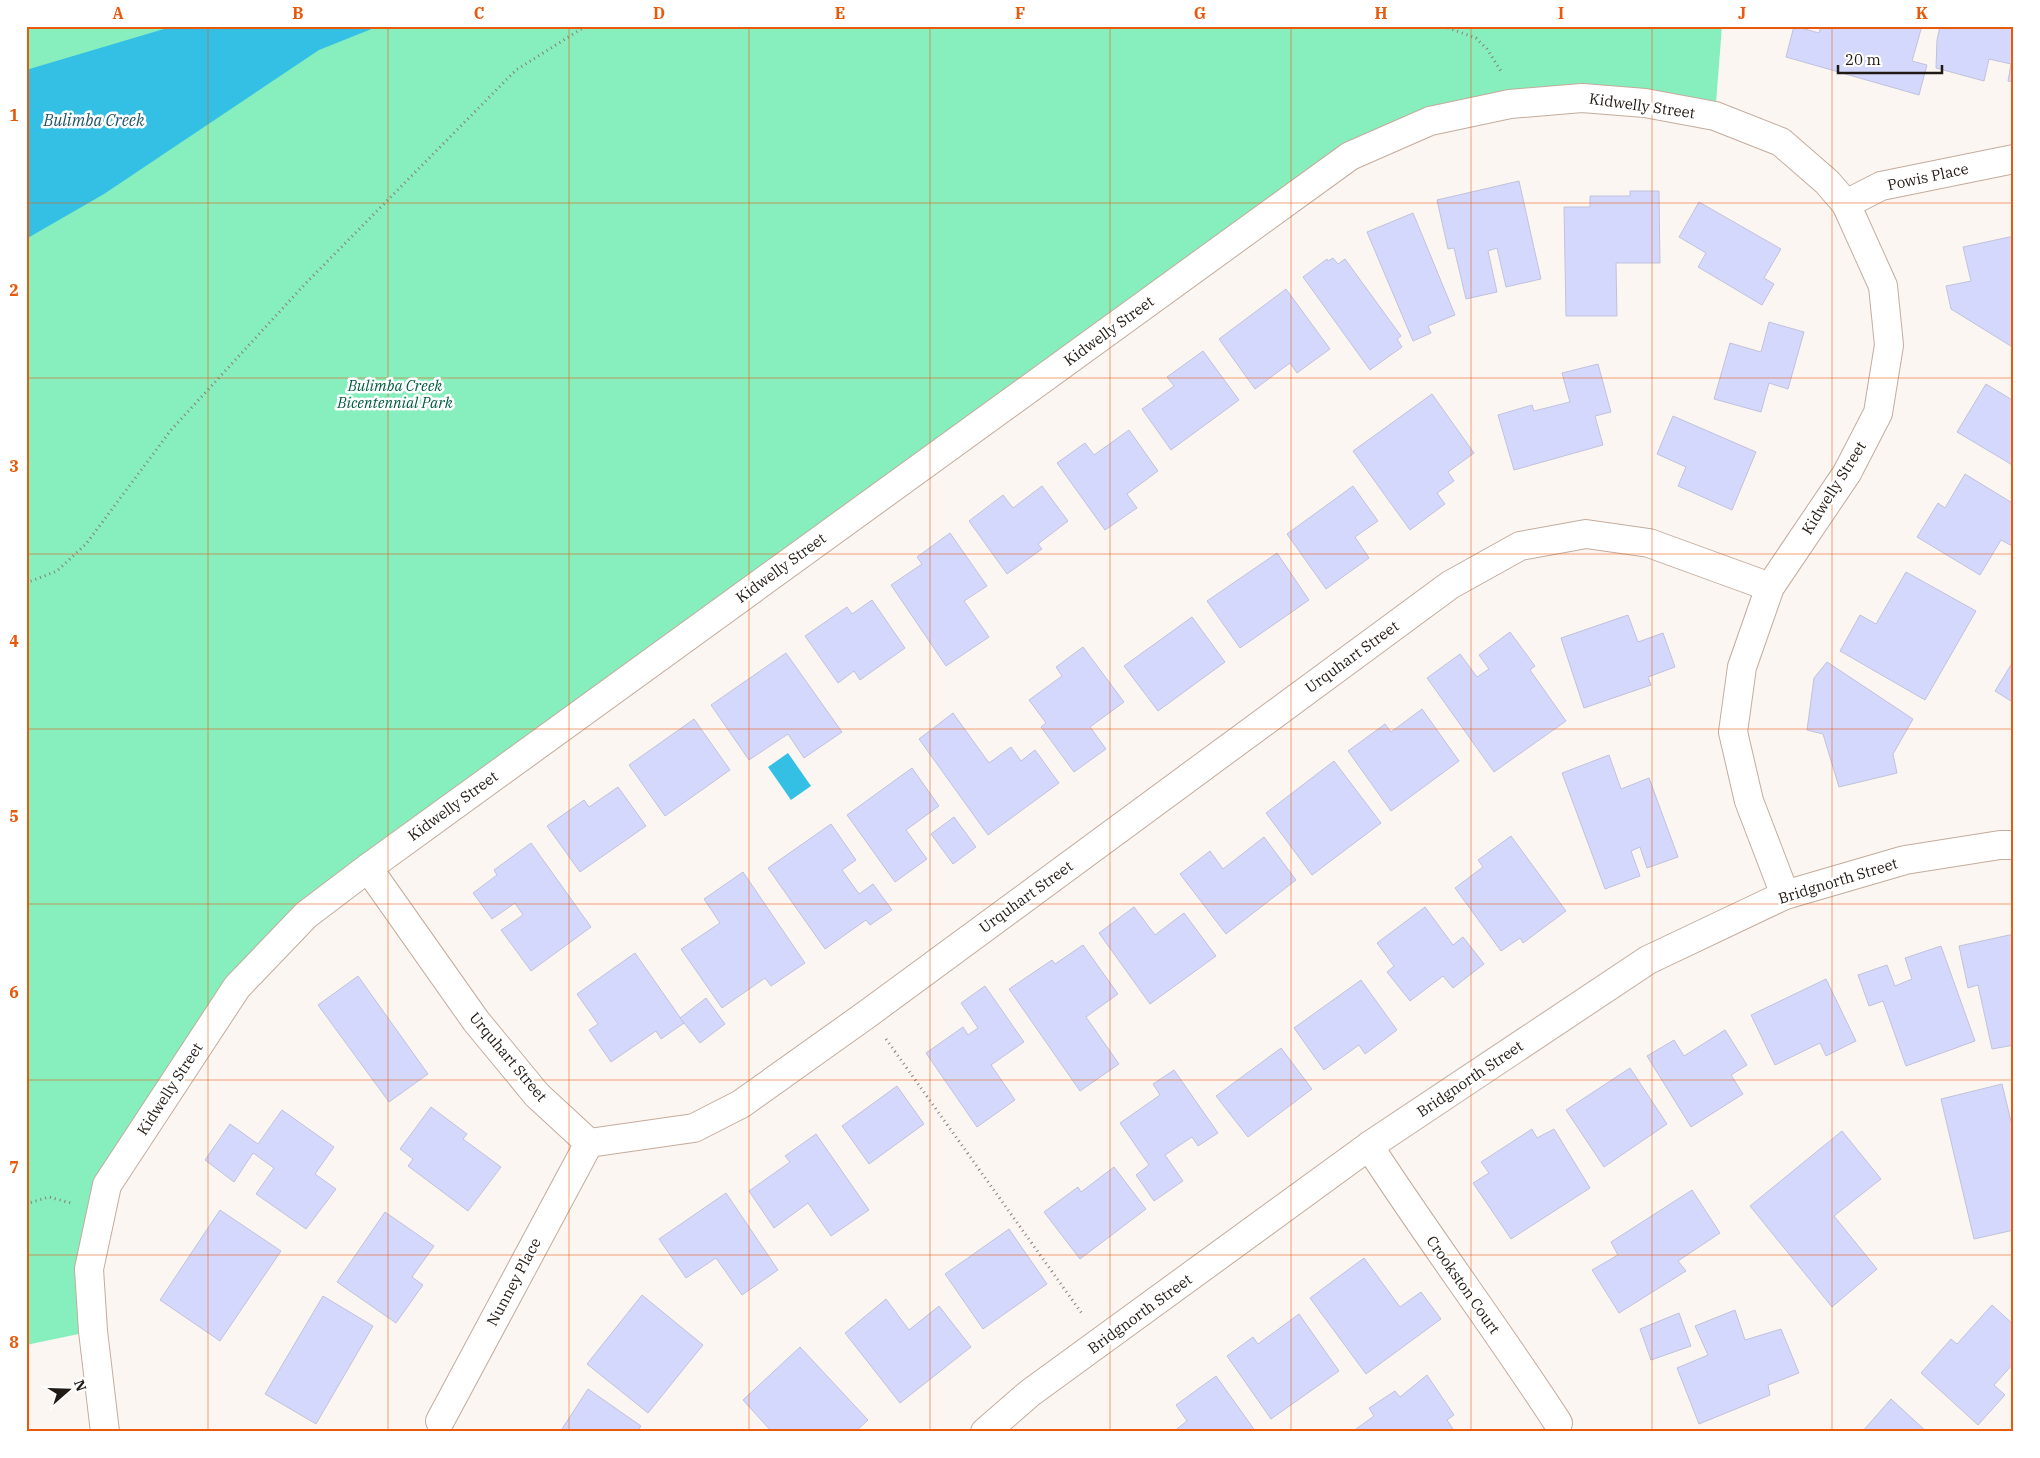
<svg xmlns="http://www.w3.org/2000/svg" width="2040" height="1458" font-family="'IBM Plex Serif',serif">
  <style>
    .green { fill: #87eebd }
    .water { fill: #34c0e5 }
    .building { fill: #d5d8fd; stroke: #c0c2db }
    .lines { fill: none; stroke-linecap: round; stroke-linejoin: round }
    .street-casing { stroke: #c3ac9c; stroke-width: 30 }
    .secondary-casing { stroke: #c3ac9c; stroke-width: 30 }
    .path { stroke: #867f7b; stroke-width: 3; stroke-dasharray: 1 4; stroke-linecap: butt }
    .street { stroke: #fff; stroke-width: 28 }
    .secondary { stroke: #fff; stroke-width: 28 }
    .grid { fill: none; stroke: #e8590c; stroke-width: 1; stroke-opacity: 0.55 }
    .labels { text-anchor: middle; stroke-width: 5; stroke-linejoin: round; paint-order: stroke }
    .street-label { font-size: 15px; fill: #211913; stroke: #fff }
    .park-label { font-size: 15px; font-style: italic; fill: #005c3d; stroke: #fff }
    .water-label { font-size: 16px; font-style: italic; fill: #1e5464; stroke: #fff }
    .neatline { fill: none; stroke: #e8590c; stroke-width: 2 }
    .grid-label { font-size: 16px; text-anchor: middle; font-weight: bold; fill: #e8590c }
  </style>
  <rect width="100%" height="100%" fill="#fcf6f3"/>
  <!-- green -->
  <polygon class="green" points="26,26 1722,26 1715,116 1510,104 1350,156 306,915 107,1185 93,1331 26,1345"/>
  <!-- water -->
  <g class="water">
    <polygon points="174,26 379,26 319,50 104,194 26,239 26,70"/>
    <polygon points="788,753 811,786 791,800 768,767"/>
  </g>
  <!-- building -->
  <g class="building">
    <polygon points="1794,26 1819,33 1821,26 1922,26 1912,61 1927,65 1919,95 1786,57"/>
    <polygon points="1940,26 2014,26 2014,82 2008,81 2011,64 1989,59 1984,81 1936,68 1937,40"/>
    <polygon points="1519,181 1541,279 1506,287 1497,248 1488,251 1497,292 1466,299 1454,248 1448,249 1437,200"/>
    <polygon points="1630,191 1659,191 1660,263 1616,263 1617,316 1566,316 1564,207 1590,207 1590,196 1630,196"/>
    <polygon points="1699,202 1781,249 1764,278 1774,284 1762,305 1698,267 1706,253 1679,237"/>
    <polygon points="1413,213 1455,315 1428,326 1431,333 1413,341 1367,232"/>
    <polygon points="2014,236 2014,348 1951,309 1946,286 1971,281 1963,247"/>
    <polygon points="1333,258 1338,264 1345,259 1401,336 1397,339 1402,347 1370,370 1303,277 1327,259 1328,261"/>
    <polygon points="1286,289 1330,349 1297,373 1290,363 1255,389 1219,339"/>
    <polygon points="1769,322 1804,332 1788,389 1769,383 1761,412 1714,399 1730,343 1761,352"/>
    <polygon points="1203,351 1239,400 1171,450 1142,409 1174,386 1167,377"/>
    <polygon points="1598,364 1611,412 1595,416 1603,445 1514,470 1498,415 1532,405 1534,411 1570,402 1562,373"/>
    <polygon points="1986,384 2014,401 2014,466 1957,432"/>
    <polygon points="1432,394 1474,453 1448,472 1454,481 1437,493 1445,504 1410,530 1353,451"/>
    <polygon points="1673,416 1756,452 1732,510 1678,486 1686,467 1657,454"/>
    <polygon points="1129,430 1158,471 1127,494 1137,508 1105,530 1057,463 1085,443 1094,455"/>
    <polygon points="1965,474 2014,504 2014,547 2001,540 1980,575 1917,537 1938,503 1945,508"/>
    <polygon points="1042,486 1068,521 1038,544 1042,549 1007,574 969,521 1003,495 1013,508"/>
    <polygon points="1353,486 1378,521 1355,537 1369,558 1326,589 1287,534"/>
    <polygon points="950,533 987,586 964,601 989,637 946,666 891,585 922,564 917,557"/>
    <polygon points="1277,553 1309,600 1240,648 1207,601"/>
    <polygon points="1906,572 1976,611 1925,700 1840,651 1860,615 1876,624"/>
    <polygon points="872,600 905,648 860,680 854,671 838,683 805,636 847,607 852,614"/>
    <polygon points="1628,615 1638,642 1663,633 1675,667 1648,677 1651,685 1584,708 1561,638"/>
    <polygon points="1192,617 1225,662 1158,711 1124,666"/>
    <polygon points="1510,632 1535,666 1530,670 1566,721 1494,772 1427,678 1460,654 1477,677 1489,669 1479,655"/>
    <polygon points="1083,647 1124,702 1090,727 1106,749 1074,772 1041,727 1046,723 1029,700 1062,676 1056,667"/>
    <polygon points="786,653 842,732 804,758 788,734 749,760 711,705"/>
    <polygon points="2014,660 2014,703 1995,691"/>
    <polygon points="1827,662 1913,719 1893,754 1897,773 1839,787 1823,734 1807,730 1814,678"/>
    <polygon points="1422,709 1459,761 1391,811 1348,751 1385,724 1391,732"/>
    <polygon points="953,713 989,763 1011,747 1021,761 1035,750 1059,783 988,835 919,739"/>
    <polygon points="694,719 730,770 665,816 629,765"/>
    <polygon points="1609,755 1621,789 1649,778 1678,857 1647,868 1640,847 1631,851 1640,876 1605,889 1562,773"/>
    <polygon points="1334,761 1381,823 1312,875 1266,813"/>
    <polygon points="912,768 939,806 906,830 927,859 895,882 847,815"/>
    <polygon points="618,787 646,826 580,872 547,826 584,800 589,807"/>
    <polygon points="954,817 976,847 953,864 931,834"/>
    <polygon points="831,824 856,860 842,870 859,894 873,884 892,910 870,925 866,920 825,949 768,868"/>
    <polygon points="1511,836 1566,911 1523,943 1520,938 1501,951 1455,888 1483,867 1478,860"/>
    <polygon points="1264,837 1296,880 1226,934 1180,874 1210,851 1223,869"/>
    <polygon points="531,843 591,927 531,971 501,930 523,915 515,903 492,919 473,893 497,875 494,870"/>
    <polygon points="743,872 805,963 771,986 765,978 722,1008 681,949 720,923 704,899"/>
    <polygon points="1134,907 1155,935 1184,913 1216,956 1150,1004 1099,933"/>
    <polygon points="1425,907 1453,945 1463,937 1484,964 1453,988 1443,976 1410,1001 1387,972 1394,966 1377,943"/>
    <polygon points="2014,934 2014,1045 1992,1049 1978,985 1968,988 1959,946"/>
    <polygon points="1083,945 1118,994 1086,1017 1119,1064 1080,1091 1009,989 1052,960 1055,964"/>
    <polygon points="1941,946 1975,1041 1906,1066 1883,1001 1869,1006 1858,975 1887,965 1895,986 1912,979 1905,958"/>
    <polygon points="635,953 684,1023 661,1039 656,1031 611,1062 589,1030 598,1024 577,994"/>
    <polygon points="358,976 428,1074 389,1102 318,1005"/>
    <polygon points="1826,979 1856,1041 1826,1056 1820,1043 1775,1065 1751,1015"/>
    <polygon points="1361,980 1397,1030 1365,1054 1359,1045 1324,1070 1294,1028"/>
    <polygon points="985,986 1024,1042 991,1065 1015,1100 977,1127 926,1053 963,1027 968,1035 978,1028 961,1003"/>
    <polygon points="706,998 725,1024 700,1043 680,1018"/>
    <polygon points="1725,1030 1747,1065 1731,1075 1743,1094 1691,1127 1647,1056 1674,1040 1684,1056"/>
    <polygon points="1281,1048 1312,1089 1248,1137 1216,1096"/>
    <polygon points="1630,1068 1667,1124 1604,1167 1566,1110"/>
    <polygon points="1174,1070 1218,1133 1198,1146 1192,1137 1165,1155 1183,1181 1154,1201 1136,1175 1149,1165 1120,1123 1160,1095 1153,1084"/>
    <polygon points="2002,1084 2014,1134 2014,1230 1974,1239 1941,1099"/>
    <polygon points="897,1086 924,1124 869,1164 842,1126"/>
    <polygon points="431,1107 467,1134 463,1139 501,1167 468,1211 408,1166 413,1159 400,1149"/>
    <polygon points="282,1110 334,1147 315,1174 336,1189 306,1229 256,1194 274,1168 253,1153 234,1182 205,1160 230,1124 258,1144"/>
    <polygon points="1532,1129 1537,1138 1554,1129 1590,1188 1511,1239 1473,1183 1489,1173 1481,1162"/>
    <polygon points="1842,1131 1881,1179 1834,1216 1877,1269 1832,1307 1750,1206"/>
    <polygon points="816,1134 869,1210 831,1236 808,1203 774,1228 749,1191 790,1162 785,1156"/>
    <polygon points="1114,1167 1146,1209 1080,1259 1044,1212 1078,1187 1081,1192"/>
    <polygon points="1692,1190 1720,1233 1678,1261 1686,1271 1619,1313 1592,1270 1618,1255 1611,1242"/>
    <polygon points="726,1193 778,1270 742,1295 716,1258 686,1278 659,1239"/>
    <polygon points="220,1210 281,1251 220,1341 160,1300"/>
    <polygon points="385,1212 434,1246 412,1277 423,1285 396,1323 337,1282"/>
    <polygon points="1009,1229 1047,1284 983,1329 945,1274"/>
    <polygon points="1364,1258 1400,1307 1421,1292 1441,1319 1366,1374 1310,1298"/>
    <polygon points="642,1295 703,1345 648,1413 587,1364"/>
    <polygon points="323,1296 373,1326 316,1424 265,1394"/>
    <polygon points="886,1299 909,1330 939,1306 971,1347 900,1403 845,1333"/>
    <polygon points="1992,1305 2014,1325 2014,1363 1994,1385 2005,1395 1978,1425 1921,1373 1951,1339 1957,1344"/>
    <polygon points="1735,1310 1745,1340 1781,1329 1799,1373 1768,1385 1770,1395 1699,1424 1677,1368 1708,1355 1695,1326"/>
    <polygon points="1679,1313 1691,1346 1651,1360 1640,1329"/>
    <polygon points="1299,1314 1339,1371 1271,1419 1227,1356 1253,1337 1258,1344"/>
    <polygon points="800,1347 868,1420 855,1432 772,1432 743,1400"/>
    <polygon points="1427,1375 1454,1415 1447,1420 1455,1432 1352,1432 1374,1416 1369,1408 1395,1391 1400,1397"/>
    <polygon points="1216,1376 1256,1432 1173,1432 1187,1421 1176,1405"/>
    <polygon points="588,1389 641,1426 637,1432 560,1432"/>
    <polygon points="1891,1399 1927,1432 1862,1432"/>
  </g>
  <g class="lines">
    <!-- street casing -->
    <g class="street-casing">
      <g id="street">
        <polyline points="1846,204 1881,186 2014,159"/>
        <polyline points="368,868 476,1021 537,1095 589,1143 694,1128 741,1104 870,1012 1450,585 1520,546 1586,534 1649,543 1770,587"/>
        <path d="M 1369,1146 C 1430,1240 1497,1329 1558,1423"/>
        <polyline points="440,1421 589,1143"/>
        <polyline points="105,1432 93,1331 89,1269 107,1185 237,987 306,915 368,868 1350,156 1430,121 1510,104 1582,98 1645,103 1715,116 1781,142 1827,182 1846,204 1883,286 1889,345 1878,413 1847,473 1770,587 1742,667 1733,732 1749,801 1785,895"/>
      </g>
    </g>
    <!-- secondary casing -->
    <g class="secondary-casing">
      <polyline id="secondary" points="985,1432 1030,1393 1369,1146 1648,960 1785,895 1905,860 2000,845 2014,845"/>
    </g>
    <!-- path -->
    <g class="path">
      <polyline points="1443,26 1476,38 1487,49 1502,73"/>
      <polyline points="26,583 57,571 86,544 171,430 305,284 516,70 586,26"/>
      <polyline points="886,1039 1083,1315"/>
      <polyline points="26,1204 49,1197 71,1203"/>
    </g>
    <!-- street -->
    <use href="#street" class="street"/>
    <!-- secondary -->
    <use href="#secondary" class="secondary"/>
  </g>
  <!-- grid -->
  <path class="grid" d="M 208,26 L 208,1432M 388,26 L 388,1432M 569,26 L 569,1432M 749,26 L 749,1432M 930,26 L 930,1432M 1110,26 L 1110,1432M 1291,26 L 1291,1432M 1471,26 L 1471,1432M 1652,26 L 1652,1432M 1832,26 L 1832,1432M 26,203 L 2014,203M 26,378 L 2014,378M 26,554 L 2014,554M 26,729 L 2014,729M 26,904 L 2014,904M 26,1080 L 2014,1080M 26,1255 L 2014,1255"/>
  <g class="labels">
    <!-- street labels -->
    <g class="street-label">
      <text transform="translate(1642 106) rotate(8)" y="5">Kidwelly Street</text>
      <text transform="translate(1928 177) rotate(-12)" y="5">Powis Place</text>
      <text transform="translate(1109 331) rotate(-36)" y="5">Kidwelly Street</text>
      <text transform="translate(1834 488) rotate(-58)" y="5">Kidwelly Street</text>
      <text transform="translate(781 568) rotate(-36)" y="5">Kidwelly Street</text>
      <text transform="translate(1352 657) rotate(-36)" y="5">Urquhart Street</text>
      <text transform="translate(453 806) rotate(-36)" y="5">Kidwelly Street</text>
      <text transform="translate(1838 881) rotate(-17)" y="5">Bridgnorth Street</text>
      <text transform="translate(1026 897) rotate(-36)" y="5">Urquhart Street</text>
      <text transform="translate(508 1057) rotate(50)" y="5">Urquhart Street</text>
      <text transform="translate(1470 1079) rotate(-34)" y="5">Bridgnorth Street</text>
      <text transform="translate(170 1089) rotate(-57)" y="5">Kidwelly Street</text>
      <text transform="translate(514 1282) rotate(-62)" y="5">Nunney Place</text>
      <text transform="translate(1463 1285) rotate(55)" y="5">Crookston Court</text>
      <text transform="translate(1140 1314) rotate(-36)" y="5">Bridgnorth Street</text>
    </g>
    <!-- park labels -->
    <g class="park-label">
      <text x="395" y="391">Bulimba Creek<tspan x="395" dy="17">Bicentennial Park</tspan></text>
    </g>
    <!-- water labels -->
    <g class="water-label">
      <text x="94" y="126">Bulimba Creek</text>
    </g>
  </g>
  <!-- border -->
  <rect width="2040" height="1458" fill="none" stroke="#ffffff" stroke-width="55"/>
  <!-- north arrow -->
  <g transform="translate(68 1390) rotate(70)" stroke="#ffffff" stroke-width="4" paint-order="stroke">
  <path d="M0-4L9 19L0 12L-9 19Z" fill="#211913"/>
  <text y="-8" font-size="14" font-weight="bold" text-anchor="middle" fill="#211913">N</text>
  </g>
  <!-- scale -->
  <path d="M1838 65v8h104v-8" fill="none" stroke="#211913" stroke-width="2.5"/>
  <text x="1845" y="65" font-size="15" fill="#211913" stroke="#ffffff" stroke-width="4" paint-order="stroke">20 m</text>
  <rect x="28" y="28" width="1984" height="1402" class="neatline"/>
  <g class="grid-label">
    <text x="118" y="19">A</text>
    <text x="298" y="19">B</text>
    <text x="479" y="19">C</text>
    <text x="659" y="19">D</text>
    <text x="840" y="19">E</text>
    <text x="1020" y="19">F</text>
    <text x="1200" y="19">G</text>
    <text x="1381" y="19">H</text>
    <text x="1561" y="19">I</text>
    <text x="1742" y="19">J</text>
    <text x="1922" y="19">K</text>
    <text x="14" y="121">1</text>
    <text x="14" y="296">2</text>
    <text x="14" y="472">3</text>
    <text x="14" y="647">4</text>
    <text x="14" y="822">5</text>
    <text x="14" y="998">6</text>
    <text x="14" y="1173">7</text>
    <text x="14" y="1348">8</text>
  </g>
</svg>
